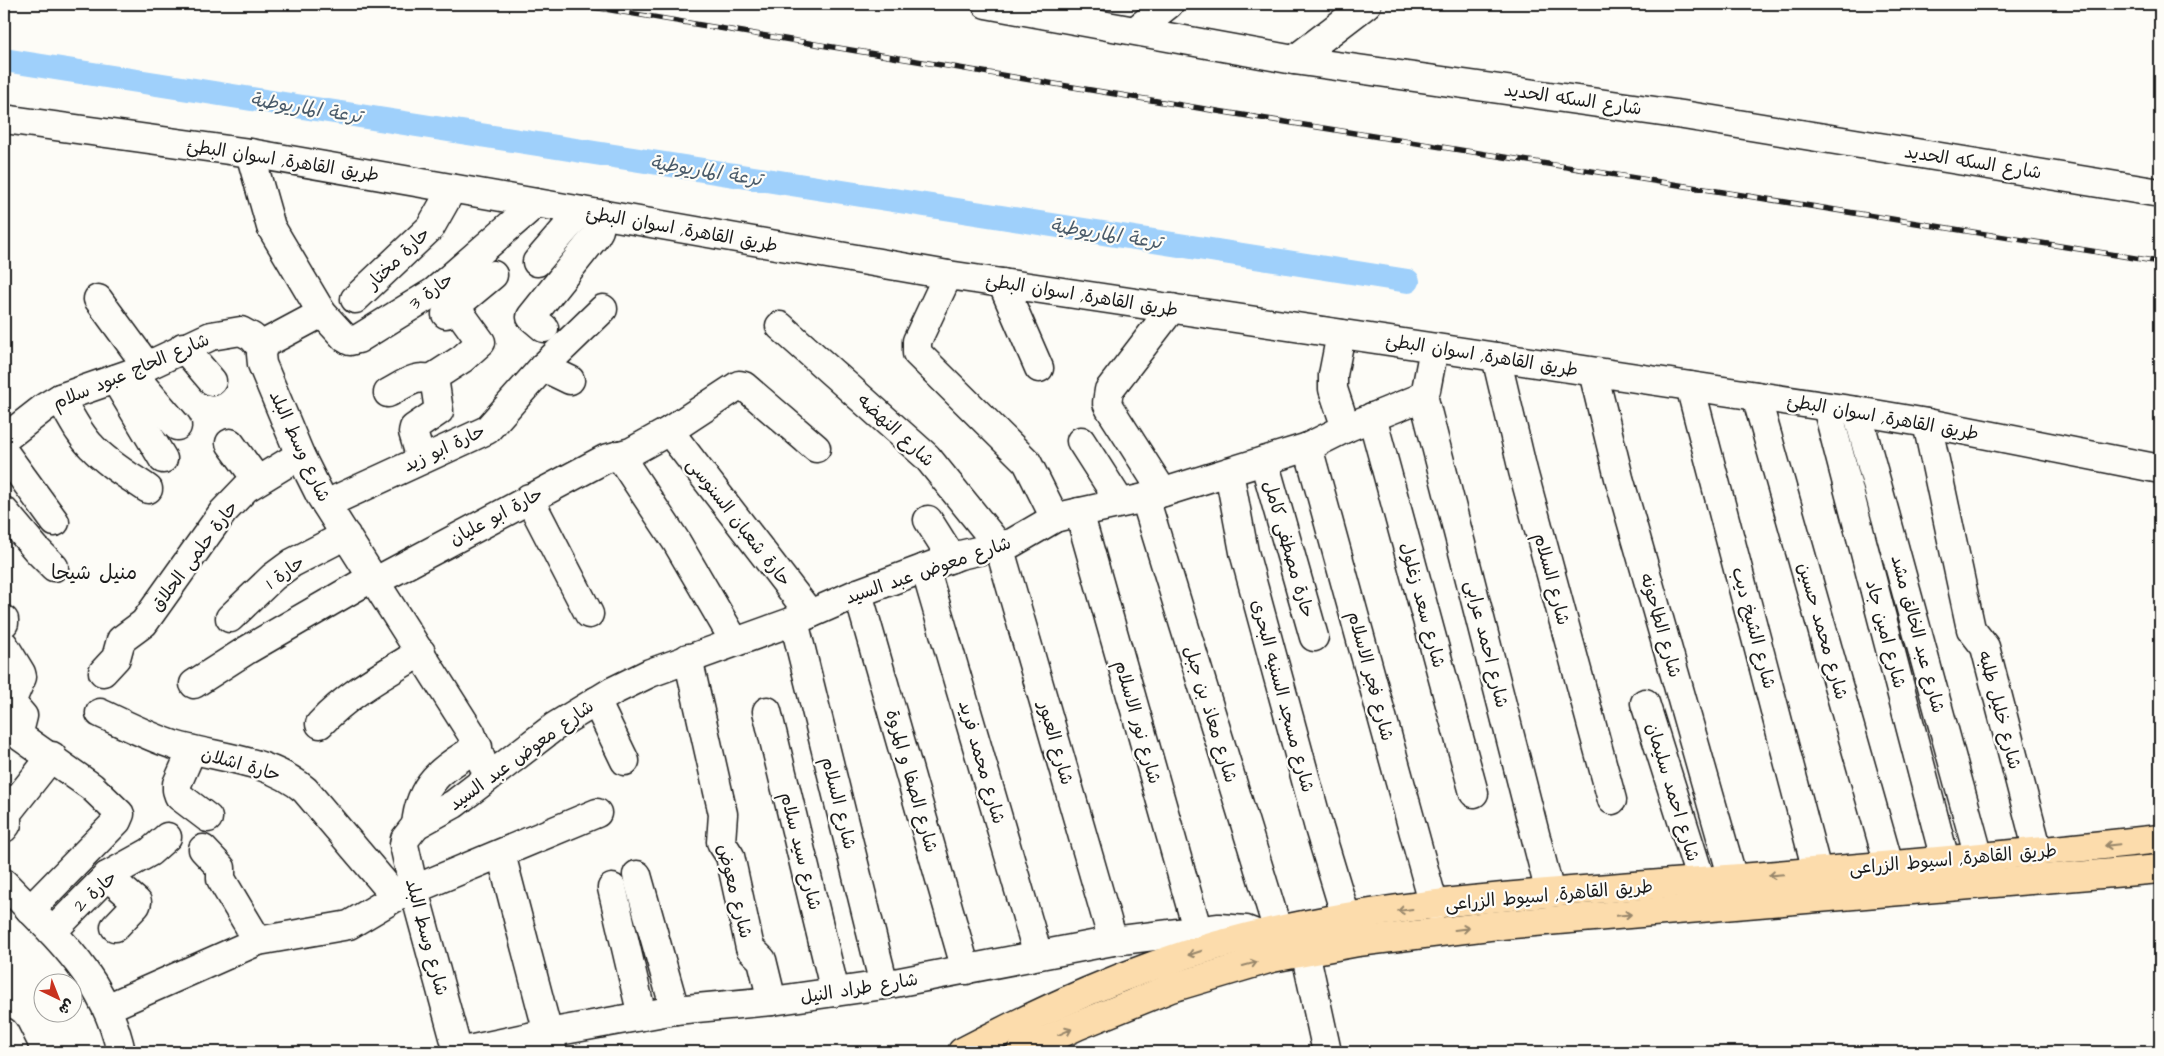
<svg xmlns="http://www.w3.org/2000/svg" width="2164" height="1056" font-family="'Architects Daughter','Playpen Sans Arabic',sans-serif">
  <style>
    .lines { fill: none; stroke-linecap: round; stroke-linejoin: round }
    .canal { stroke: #9fd0fb; stroke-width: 24 }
    .minor-casing { stroke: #1c1c1c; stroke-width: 31 }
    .highway-casing { stroke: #1c1c1c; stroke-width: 31 }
    .minor { stroke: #fdfcf7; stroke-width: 28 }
    .highway { stroke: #fcdcac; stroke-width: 28 }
    .rail-casing { stroke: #1c1c1c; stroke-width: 5.5 }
    .rail { stroke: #fdfcf7; stroke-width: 4; stroke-dasharray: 11; stroke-linecap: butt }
    .oneway { stroke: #97866b }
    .labels { text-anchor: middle; stroke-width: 4.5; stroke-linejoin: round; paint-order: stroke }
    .street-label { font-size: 18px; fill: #1c1c1c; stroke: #fdfcf7 }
    .water-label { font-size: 19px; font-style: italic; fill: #4a5b6a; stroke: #fdfcf7 }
    .quarter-label { font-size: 20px; fill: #1c1c1c; stroke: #fdfcf7 }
  </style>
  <rect width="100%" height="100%" fill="#fdfcf7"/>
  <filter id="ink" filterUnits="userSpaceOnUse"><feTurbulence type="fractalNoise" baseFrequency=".02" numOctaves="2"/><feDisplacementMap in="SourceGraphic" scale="10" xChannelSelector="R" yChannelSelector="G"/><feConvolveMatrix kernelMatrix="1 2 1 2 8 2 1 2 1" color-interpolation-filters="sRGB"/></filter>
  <g filter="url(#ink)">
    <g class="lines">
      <!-- canal -->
      <polyline class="canal" points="4,60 1408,281"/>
      <!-- minor casing -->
      <g class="minor-casing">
        <g id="minor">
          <polyline points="986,4 1294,60 1683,115 2160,193"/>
          <polyline points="1136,30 1169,4"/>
          <polyline points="1294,60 1367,4"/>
          <polyline points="4,119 250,153 948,275 1857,411 1927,423 2160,469"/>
          <polyline points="250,153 271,227 322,313 264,344 261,354 262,364 300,455 320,495 471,733 488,777"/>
          <polyline points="537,262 581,211"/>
          <polyline points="948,275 917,341 917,353 1027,462 1055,518"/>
          <polyline points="1002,283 1039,368"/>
          <polyline points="98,299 147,366"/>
          <polyline points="355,299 430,228 452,189"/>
          <polyline points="322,313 345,338 350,341 358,339 434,292 536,203"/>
          <polyline points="446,314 493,275"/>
          <polyline points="780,326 927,457 999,546 1113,941"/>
          <polyline points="544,328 531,317 595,237 599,230 602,214"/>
          <polyline points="1341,334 1333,375 1333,389 1346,428"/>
          <polyline points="183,347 212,381"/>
          <polyline points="1496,357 1523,471 1612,800"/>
          <polyline points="543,367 570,380"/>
          <polyline points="1593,372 1619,478 1733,879"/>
          <polyline points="132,373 177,426"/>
          <polyline points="115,379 163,459"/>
          <polyline points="1690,386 1817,871"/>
          <path d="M 388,393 C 402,386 418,372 433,381"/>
          <polyline points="1423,395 1550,893"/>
          <polyline points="1756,396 1889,865"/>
          <path d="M 60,398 C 70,415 78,433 92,447 C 108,464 129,476 148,489"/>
          <polyline points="1827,407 1945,860"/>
          <polyline points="1857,411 1979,858"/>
          <polyline points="1372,417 1474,793"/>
          <polyline points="1927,423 1971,629 1985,647 2038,852"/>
          <polyline points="669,431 810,614"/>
          <polyline points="4,439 45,407 60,398 132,373 211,336 241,331 252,337 262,348"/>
          <polyline points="1081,441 1120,502"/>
          <polyline points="230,443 257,480"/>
          <polyline points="1308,447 1434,906"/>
          <polyline points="4,452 55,522"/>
          <polyline points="619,455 676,541 735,642"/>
          <polyline points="421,459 413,432 414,428 439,411 434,377 462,359 481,342 455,306"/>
          <polyline points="1264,461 1314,637"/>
          <polyline points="1229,472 1244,552 1319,828 1346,917"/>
          <polyline points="1163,492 1110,409 1107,403 1109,390 1172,308"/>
          <polyline points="529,498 589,614"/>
          <polyline points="1145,498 1278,931"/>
          <polyline points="326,504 487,430 543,367 603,309"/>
          <polyline points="4,511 36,549 54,567"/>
          <polyline points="1079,512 1198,932"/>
          <polyline points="928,520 952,558"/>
          <polyline points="925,568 1038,955"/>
          <polyline points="376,581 605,459 631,452 669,431 739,385 744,386 816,448"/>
          <polyline points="858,593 966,970"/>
          <polyline points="230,618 273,577 292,563 346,535"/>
          <polyline points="4,620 4,623"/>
          <polyline points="794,621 884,985"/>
          <polyline points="4,645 21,673 22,677 11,702 23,716 19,732 21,737 92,787 120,814 117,821 30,910"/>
          <polyline points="688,658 723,814 721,842 730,856 750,948 762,960 772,1001"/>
          <polyline points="103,672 116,658 121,640 144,623 223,512 246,488 300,455"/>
          <polyline points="194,684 247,650 373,577"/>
          <polyline points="596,701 625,761"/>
          <polyline points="1645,703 1701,881"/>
          <polyline points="767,711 835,992"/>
          <path d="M 100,713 C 124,724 149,737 174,745 C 218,758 269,759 305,790 L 396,897"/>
          <path d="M 320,724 C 349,693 385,674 421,652"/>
          <polyline points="192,750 177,784 177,790 179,796 208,818"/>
          <path d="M 416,825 C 420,781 444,768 478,747"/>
          <polyline points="4,828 7,824 7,813 52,756"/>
          <polyline points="203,849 221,868 221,879 258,941"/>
          <polyline points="501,854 553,1052"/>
          <polyline points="637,875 675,1010"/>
          <polyline points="107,876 137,902 136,905 115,927"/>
          <path d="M 4,883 C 55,936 105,977 121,1052"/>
          <polyline points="612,888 642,1016"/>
          <polyline points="52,932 107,876 150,852 167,837"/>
          <polyline points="1305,951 1327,1052"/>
          <polyline points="107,1008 258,941 349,925 396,897 597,813"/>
          <polyline points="4,1032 14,1052"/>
          <polyline points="458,1052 414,890 404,845 405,839 416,825 454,804 554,727 613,691 650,673 794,621 858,593 960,555 1012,543 1055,518 1067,515 1145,498 1308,447 1346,428 1420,398 1426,390 1434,348"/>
          <polyline points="459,1052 548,1033 675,1010 772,1001 884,985 1113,941 1219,928 1246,930 1259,935"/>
        </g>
      </g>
      <!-- highway casing -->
      <g class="highway-casing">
        <g id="highway">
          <path d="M 962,1052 C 1044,1009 1128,970 1218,945 C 1370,903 1531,894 1687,882 C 1845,870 2003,856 2160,839"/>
          <polyline points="1021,1052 1077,1026 1171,988 1272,958 1358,942 1489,926 2160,869"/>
        </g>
      </g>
      <!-- minor -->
      <use href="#minor" class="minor"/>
      <!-- highway -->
      <use href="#highway" class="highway"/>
      <!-- rail casing -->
      <g class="rail-casing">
        <polyline id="rail" points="575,4 1211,110 2160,262"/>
      </g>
      <!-- rail -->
      <use href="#rail" class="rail"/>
    </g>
    <!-- one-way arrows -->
    <defs><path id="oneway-shaft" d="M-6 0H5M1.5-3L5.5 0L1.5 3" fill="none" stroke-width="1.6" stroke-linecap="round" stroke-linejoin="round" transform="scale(1.25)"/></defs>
    <g class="oneway">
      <use href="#oneway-shaft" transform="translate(2112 845) rotate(174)"/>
      <use href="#oneway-shaft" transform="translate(1776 875) rotate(175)"/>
      <use href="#oneway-shaft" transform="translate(1405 910) rotate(172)"/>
      <use href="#oneway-shaft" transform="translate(1624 915) rotate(-5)"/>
      <use href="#oneway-shaft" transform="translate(1462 929) rotate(-7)"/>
      <use href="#oneway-shaft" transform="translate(1195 953) rotate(162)"/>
      <use href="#oneway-shaft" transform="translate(1250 964) rotate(-15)"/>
      <use href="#oneway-shaft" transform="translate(1065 1032) rotate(-24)"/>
    </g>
  </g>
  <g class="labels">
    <!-- street labels -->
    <g class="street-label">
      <text transform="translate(1573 99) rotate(8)" y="6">شارع السكه الحديد</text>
      <text transform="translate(283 160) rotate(9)" y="6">طريق القاهرة, اسوان البطئ</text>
      <text transform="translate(1973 162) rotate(9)" y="6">شارع السكه الحديد</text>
      <text transform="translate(682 229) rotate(10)" y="6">طريق القاهرة, اسوان البطئ</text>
      <text transform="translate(398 258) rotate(-44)" y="6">حارة مختار</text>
      <text transform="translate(431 291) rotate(-36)" y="6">حارة 3</text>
      <text transform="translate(1082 295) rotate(9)" y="6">طريق القاهرة, اسوان البطئ</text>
      <text transform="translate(1482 355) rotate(9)" y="6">طريق القاهرة, اسوان البطئ</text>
      <text transform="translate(131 371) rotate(-23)" y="6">شارع الحاج عبود سلام</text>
      <text transform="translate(1883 417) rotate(10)" y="6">طريق القاهرة, اسوان البطئ</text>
      <text transform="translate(896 430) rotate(43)" y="6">شارع النهضه</text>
      <text transform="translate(300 446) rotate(65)" y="6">شارع وسط البلد</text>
      <text transform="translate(444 448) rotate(-25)" y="6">حارة ابو زيد</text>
      <text transform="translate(496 516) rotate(-28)" y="6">حارة ابو عليان</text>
      <text transform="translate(739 522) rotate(52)" y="6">حارة شعبان السنوسى</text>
      <text transform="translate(1289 549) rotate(74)" y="6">حارة مصطفى كامل</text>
      <text transform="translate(194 556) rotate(-53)" y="6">حارة حلمى الحلاق</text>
      <text transform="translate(928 570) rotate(-19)" y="6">شارع معوض عبد السيد</text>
      <text transform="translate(285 572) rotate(-36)" y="6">حارة 1</text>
      <text transform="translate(1552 579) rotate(75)" y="6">شارع السلام</text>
      <text transform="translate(1423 605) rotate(75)" y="6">شارع سعد زغلول</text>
      <text transform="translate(1661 625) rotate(74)" y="6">شارع الطاحونه</text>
      <text transform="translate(1754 628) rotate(75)" y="6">شارع الشيخ ديب</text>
      <text transform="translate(1823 631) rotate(74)" y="6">شارع محمد حسين</text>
      <text transform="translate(1886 634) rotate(75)" y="6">شارع امين جاد</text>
      <text transform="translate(1918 634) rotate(75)" y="6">شارع عبد الخالق مشد</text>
      <text transform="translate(1487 644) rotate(76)" y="6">شارع احمد عرابى</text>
      <text transform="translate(1371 676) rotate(75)" y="6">شارع فجر الاسلام</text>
      <text transform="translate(1283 696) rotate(75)" y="6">شارع مسجد السنيه البحرى</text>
      <text transform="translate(2000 710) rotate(75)" y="6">شارع خليل طلبه</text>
      <text transform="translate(1211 714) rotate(73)" y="6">شارع معاذ بن جبل</text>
      <text transform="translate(1138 722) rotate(74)" y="6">شارع نور الاسلام</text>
      <text transform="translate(1056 743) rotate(74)" y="6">شارع العبور</text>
      <text transform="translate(521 755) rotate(-36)" y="6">شارع معوض عبد السيد</text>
      <text transform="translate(982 762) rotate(74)" y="6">شارع محمد فريد</text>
      <text transform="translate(241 764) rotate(16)" y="6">حارة اشلان</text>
      <text transform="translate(912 781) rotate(74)" y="6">شارع الصفا و المروة</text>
      <text transform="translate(1673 792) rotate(73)" y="6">شارع احمد سليمان</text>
      <text transform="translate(839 803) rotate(76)" y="6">شارع السلام</text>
      <text transform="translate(801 851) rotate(76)" y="6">شارع سيد سلام</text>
      <text transform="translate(1953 859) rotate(-5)" y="6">طريق القاهرة, اسيوط الزراعى</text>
      <text transform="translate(95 891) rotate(-42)" y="6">حارة 2</text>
      <text transform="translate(735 891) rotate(76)" y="6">شارع معوض</text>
      <text transform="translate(1549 895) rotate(-5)" y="6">طريق القاهرة, اسيوط الزراعى</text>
      <text transform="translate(427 937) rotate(75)" y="6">شارع وسط البلد</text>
      <text transform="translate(859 988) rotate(-9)" y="6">شارع طراد النيل</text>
    </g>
    <!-- water labels -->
    <g class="water-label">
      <text transform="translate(306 107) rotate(9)" y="7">ترعة الماريوطية</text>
      <text transform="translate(706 170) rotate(9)" y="7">ترعة الماريوطية</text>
      <text transform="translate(1106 233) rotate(9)" y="7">ترعة الماريوطية</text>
    </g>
    <!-- quarter labels -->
    <g class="quarter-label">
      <text x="94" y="579">منيل شيحا</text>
    </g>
  </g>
  <!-- margin -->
  <rect width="2164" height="1056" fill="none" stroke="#fdfcf7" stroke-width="20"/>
  <rect x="10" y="10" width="2144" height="1036" fill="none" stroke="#1c1c1c" stroke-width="2" filter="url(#ink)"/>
  <!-- north arrow -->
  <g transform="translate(58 998) rotate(137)"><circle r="24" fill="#fdfcf7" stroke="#a3a29f"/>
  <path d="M0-4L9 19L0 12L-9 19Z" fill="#c8321e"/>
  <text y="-8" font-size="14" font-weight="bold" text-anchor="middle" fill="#1c1c1c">ش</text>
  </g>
</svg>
